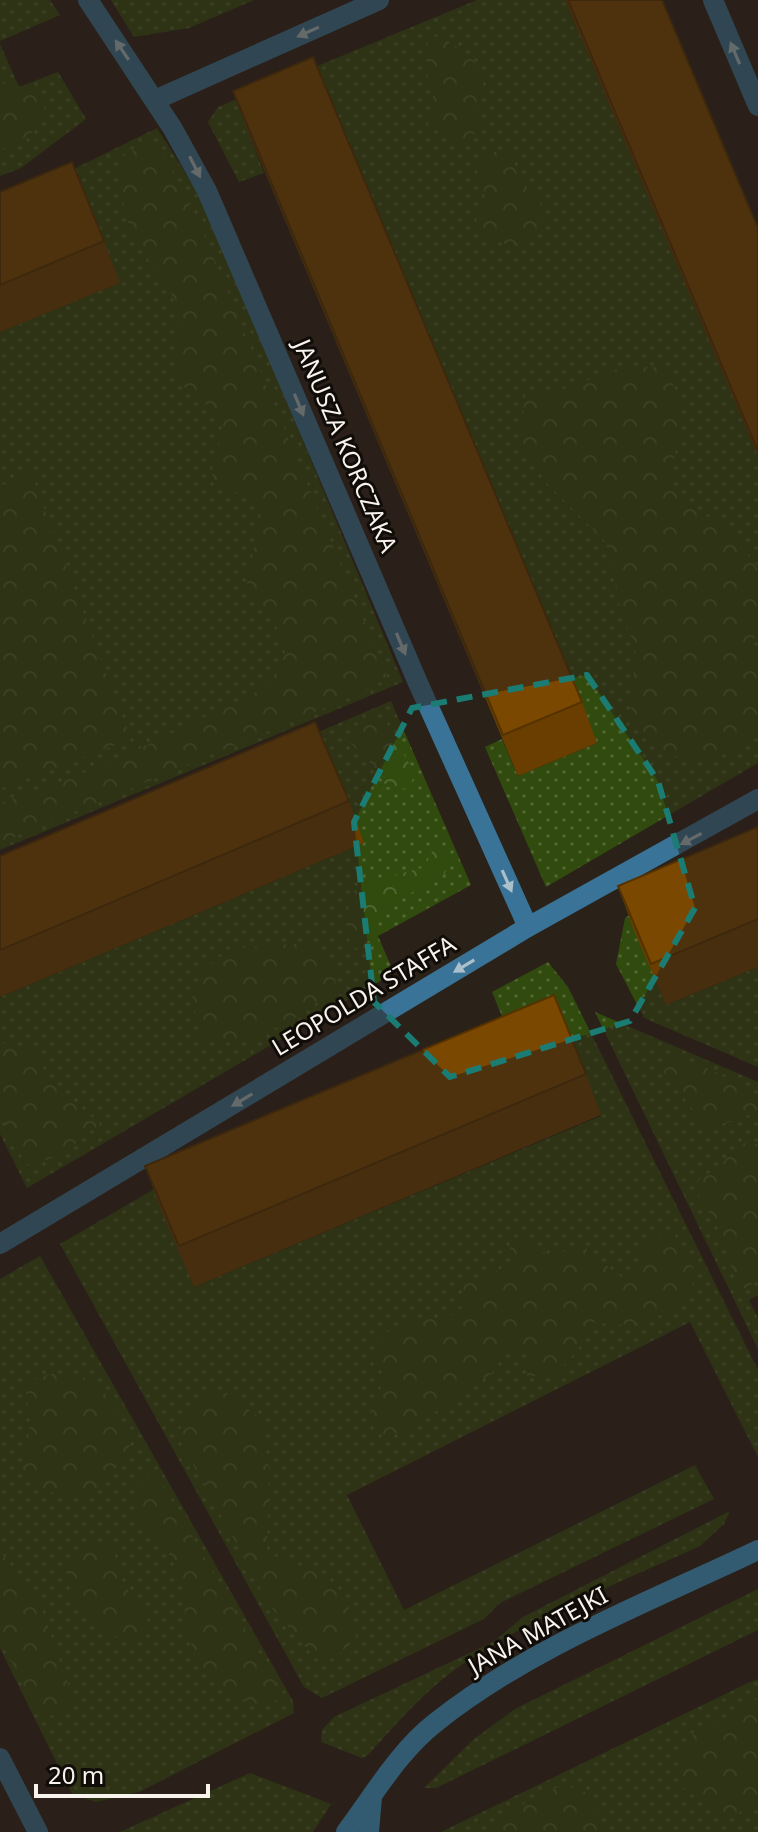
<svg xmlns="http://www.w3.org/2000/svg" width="758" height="1832" font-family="'Noto Sans',sans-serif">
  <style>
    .grass { fill: url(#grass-dots) }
    .forest { fill: url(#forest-crowns) }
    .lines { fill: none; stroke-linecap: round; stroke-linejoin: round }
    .street { stroke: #397498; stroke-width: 20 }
    .secondary { stroke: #3ca2dc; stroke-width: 20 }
    .wall { fill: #693e00 }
    .building { fill: #7a4800; stroke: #553200; stroke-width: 2 }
    .oneway { fill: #acc0cb }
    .marked { fill: none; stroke: #1b7c74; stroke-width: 6; stroke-dasharray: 16 10; stroke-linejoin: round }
    .labels { text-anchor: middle; stroke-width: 6; stroke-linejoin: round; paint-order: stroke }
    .street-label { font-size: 24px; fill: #f9f3ed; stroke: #100c08 }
  </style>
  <defs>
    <pattern id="grass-dots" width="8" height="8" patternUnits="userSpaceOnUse" patternTransform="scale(2)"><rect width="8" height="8" fill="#314b0e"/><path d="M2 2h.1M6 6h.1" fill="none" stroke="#506531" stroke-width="1.8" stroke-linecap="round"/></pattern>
    <pattern id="forest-crowns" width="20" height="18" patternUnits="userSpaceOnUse" patternTransform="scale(2)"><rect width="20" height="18" fill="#314b0e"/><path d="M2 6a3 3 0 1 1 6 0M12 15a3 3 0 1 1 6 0" fill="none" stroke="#506531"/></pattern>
  </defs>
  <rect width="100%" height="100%" fill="#2a2119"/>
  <!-- grass -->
  <g class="grass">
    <polygon points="0,0 50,0 60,15 0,41"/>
    <polygon points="111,0 254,0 189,28 134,37"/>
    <polygon points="477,0 565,0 758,457 758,763 546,887 485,747 502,739 518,776 597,743 248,132 264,173 239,182 208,122 218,107"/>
    <polygon points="0,44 19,87 58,72 86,119 21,168 0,176"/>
    <polygon points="157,128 204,203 403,682 0,850 0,332 119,282 27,192"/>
    <polygon points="391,701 471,885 378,936 394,973 27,1188 0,1134 0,997 364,843 269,753"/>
    <polygon points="653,901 666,1005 758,967 758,1067 644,1018 616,964 625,918"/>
    <polygon points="548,962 568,987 758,1370 758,1457 690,1322 347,1495 404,1610 695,1465 714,1499 500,1603 484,1619 322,1698 304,1687 60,1244 201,1162 194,1287 601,1116 519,1058 492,992"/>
    <polygon points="595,1012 758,1082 758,1295 749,1300 758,1318 758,1349"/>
    <polygon points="40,1256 293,1701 294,1713 139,1792 96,1802 72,1794 0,1648 0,1279"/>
    <path d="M 730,1511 L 724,1524 L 700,1546 C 619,1583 533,1616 460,1666 C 425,1690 396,1724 368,1755 L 362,1758 L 321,1742 L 322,1730 L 334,1717 L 495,1641 L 523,1617 Z"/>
    <polygon points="758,1589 758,1630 436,1788 424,1788 474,1739 515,1709"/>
    <polygon points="758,1679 758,1832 441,1832 748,1683"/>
    <polygon points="250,1773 331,1804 313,1832 120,1832"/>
  </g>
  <!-- forest -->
  <g class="forest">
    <polygon points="438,35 472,57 485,89 477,109 479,129 459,146 428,125 433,98 427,71 428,43"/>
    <polygon points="0,75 3,82 30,88 48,100 32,133 0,151"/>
    <path d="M 150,144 L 161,150 L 198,220 L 387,677 L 370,689 L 0,843 L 0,803 C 73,780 148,747 216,711 C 231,704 253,697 265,685 C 278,674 284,659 287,643 L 247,584 L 261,513 L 256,501 L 213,483 L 212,459 L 224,434 L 217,410 C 202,402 188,397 180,380 C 172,362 182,333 178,313 C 172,286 156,271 141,250 C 124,227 119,183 123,155 Z"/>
    <path d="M 497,150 L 514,153 C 513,176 523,185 540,199 L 542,229 L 512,246 L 488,239 L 476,221 C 489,198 486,188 474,166 Z"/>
    <path d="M 662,367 C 692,405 676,436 671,481 L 691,508 L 718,522 L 758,566 L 758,630 L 753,643 L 758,649 L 758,737 L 716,758 L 680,759 L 642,737 L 630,716 L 636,648 L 623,619 L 606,542 L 546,482 L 520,446 L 525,395 L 564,389 L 619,368 Z"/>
    <polygon points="31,473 131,739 0,789 0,486"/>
    <polygon points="373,718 386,722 415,774 408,789 387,787 369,761 348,741 352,727"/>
    <polygon points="435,845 445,850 452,861 443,876 388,905 364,953 350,944 345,918 356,886 425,867"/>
    <polygon points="296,944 318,947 334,962 336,990 285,1024 237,1044 201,1037 192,998 202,971 231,948"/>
    <path d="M 0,1042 L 36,1053 L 50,1081 L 100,1124 C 78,1142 55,1162 26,1165 L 0,1115 Z"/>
    <path d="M 666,1056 C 700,1061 729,1079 758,1096 L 757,1111 L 738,1120 L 707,1127 L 664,1073 Z"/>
    <polygon points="739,1143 758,1144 758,1280 746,1288 738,1288 719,1230 699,1196 699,1180 721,1165"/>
    <path d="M 672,1230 L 697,1276 C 675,1320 639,1330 592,1322 L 583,1343 L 554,1377 L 527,1376 L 528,1355 L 510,1347 L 491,1374 L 464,1393 L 404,1432 L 383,1435 L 374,1429 L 371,1410 L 386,1376 L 373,1363 L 380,1336 L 407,1321 L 449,1317 L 464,1306 L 463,1282 L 487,1276 L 510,1264 L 511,1235 L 553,1257 L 579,1243 L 621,1277 L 638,1267 L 642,1242 Z"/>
    <path d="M 54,1373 L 94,1379 L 116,1408 L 130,1447 C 97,1501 69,1514 18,1470 C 33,1439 32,1416 24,1383 Z"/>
    <path d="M 212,1393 L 227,1393 L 261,1419 L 269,1468 L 267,1551 C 281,1561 293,1562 308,1568 C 340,1580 353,1605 356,1637 L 336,1658 L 316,1659 L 270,1606 L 177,1435 L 192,1405 Z"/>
    <polygon points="150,1474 159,1478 284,1697 263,1706 229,1695 201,1666 185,1630 184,1584 165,1546 137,1519 139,1478"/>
    <path d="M 111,1542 L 122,1580 L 155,1632 L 124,1642 C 89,1618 72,1613 66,1569 L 92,1545 Z"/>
    <polygon points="0,1552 38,1598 74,1701 56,1717 35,1709 0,1637"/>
    <polygon points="758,1698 758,1806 724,1817 682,1787 678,1754 696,1731 739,1713"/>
    <polygon points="558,1787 581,1788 597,1805 598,1832 483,1832 530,1800"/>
  </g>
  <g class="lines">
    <!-- street -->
    <g class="street">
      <polyline points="88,0 173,129 207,191 418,683 528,927"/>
      <polyline points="713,0 758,106"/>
      <polyline points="155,100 379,0"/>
      <polyline points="0,1244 528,927 758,799"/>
      <polyline points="0,1758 38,1832"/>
    </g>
    <!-- secondary -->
    <g class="secondary">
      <path d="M 346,1832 C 373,1796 399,1751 435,1723 C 530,1647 649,1602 758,1550"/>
      <polyline points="369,1832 372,1797"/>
    </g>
  </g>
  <!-- wall -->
  <g class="wall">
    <polygon points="565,0 662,0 758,228 758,457"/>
    <polygon points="233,91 582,702 597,743 518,776 248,132"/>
    <polygon points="0,192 104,241 120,283 0,332"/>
    <polygon points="349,801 364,843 0,997 0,856"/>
    <polygon points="758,827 758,967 666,1005 633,928 618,886"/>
    <polygon points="586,1074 601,1115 194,1287 160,1208 145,1166"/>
  </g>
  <!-- building -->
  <g class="building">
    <polygon points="568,0 662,0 758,228 758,451"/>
    <polygon points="313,57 582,702 503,735 233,91"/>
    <polygon points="72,162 104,241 0,285 0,192"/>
    <polygon points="315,722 349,801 0,950 0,856"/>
    <polygon points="758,827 758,919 651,964 618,886"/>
    <polygon points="554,995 586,1074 179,1246 145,1166"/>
  </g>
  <!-- one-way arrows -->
  <defs><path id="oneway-solid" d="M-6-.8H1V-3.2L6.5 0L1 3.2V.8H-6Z" transform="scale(2)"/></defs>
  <g class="oneway">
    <use href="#oneway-solid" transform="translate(308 32) rotate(156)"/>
    <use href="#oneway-solid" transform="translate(122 50) rotate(-124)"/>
    <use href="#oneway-solid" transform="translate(735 53) rotate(-113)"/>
    <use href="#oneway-solid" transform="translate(195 167) rotate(63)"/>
    <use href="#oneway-solid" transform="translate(299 405) rotate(67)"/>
    <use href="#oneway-solid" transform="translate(401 644) rotate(67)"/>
    <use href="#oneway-solid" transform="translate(691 839) rotate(152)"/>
    <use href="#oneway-solid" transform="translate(507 881) rotate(66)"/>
    <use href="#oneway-solid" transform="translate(464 966) rotate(149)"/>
    <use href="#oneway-solid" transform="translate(242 1100) rotate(149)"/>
  </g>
  <!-- marked area -->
  <path d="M0 0H758V1832H0ZM 587,675 L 658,781 L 695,908 L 630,1021 L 450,1077 L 374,1002 L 354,822 L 412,708 Z" fill="#2a2119" fill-opacity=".55" fill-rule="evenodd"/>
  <path class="marked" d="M 587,675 L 658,781 L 695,908 L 630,1021 L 450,1077 L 374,1002 L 354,822 L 412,708 Z"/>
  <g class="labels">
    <!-- street labels -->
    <g class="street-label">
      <text transform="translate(345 446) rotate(67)" y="8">JANUSZA KORCZAKA</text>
      <text transform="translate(364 996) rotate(-31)" y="8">LEOPOLDA STAFFA</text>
      <text transform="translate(538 1631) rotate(-29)" y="8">JANA MATEJKI</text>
    </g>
  </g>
  <!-- scale -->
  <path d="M36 1784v12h172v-12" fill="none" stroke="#f9f3ed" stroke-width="4"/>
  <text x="48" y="1784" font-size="24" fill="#f9f3ed" stroke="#100c08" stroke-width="6" paint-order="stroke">20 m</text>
</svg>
